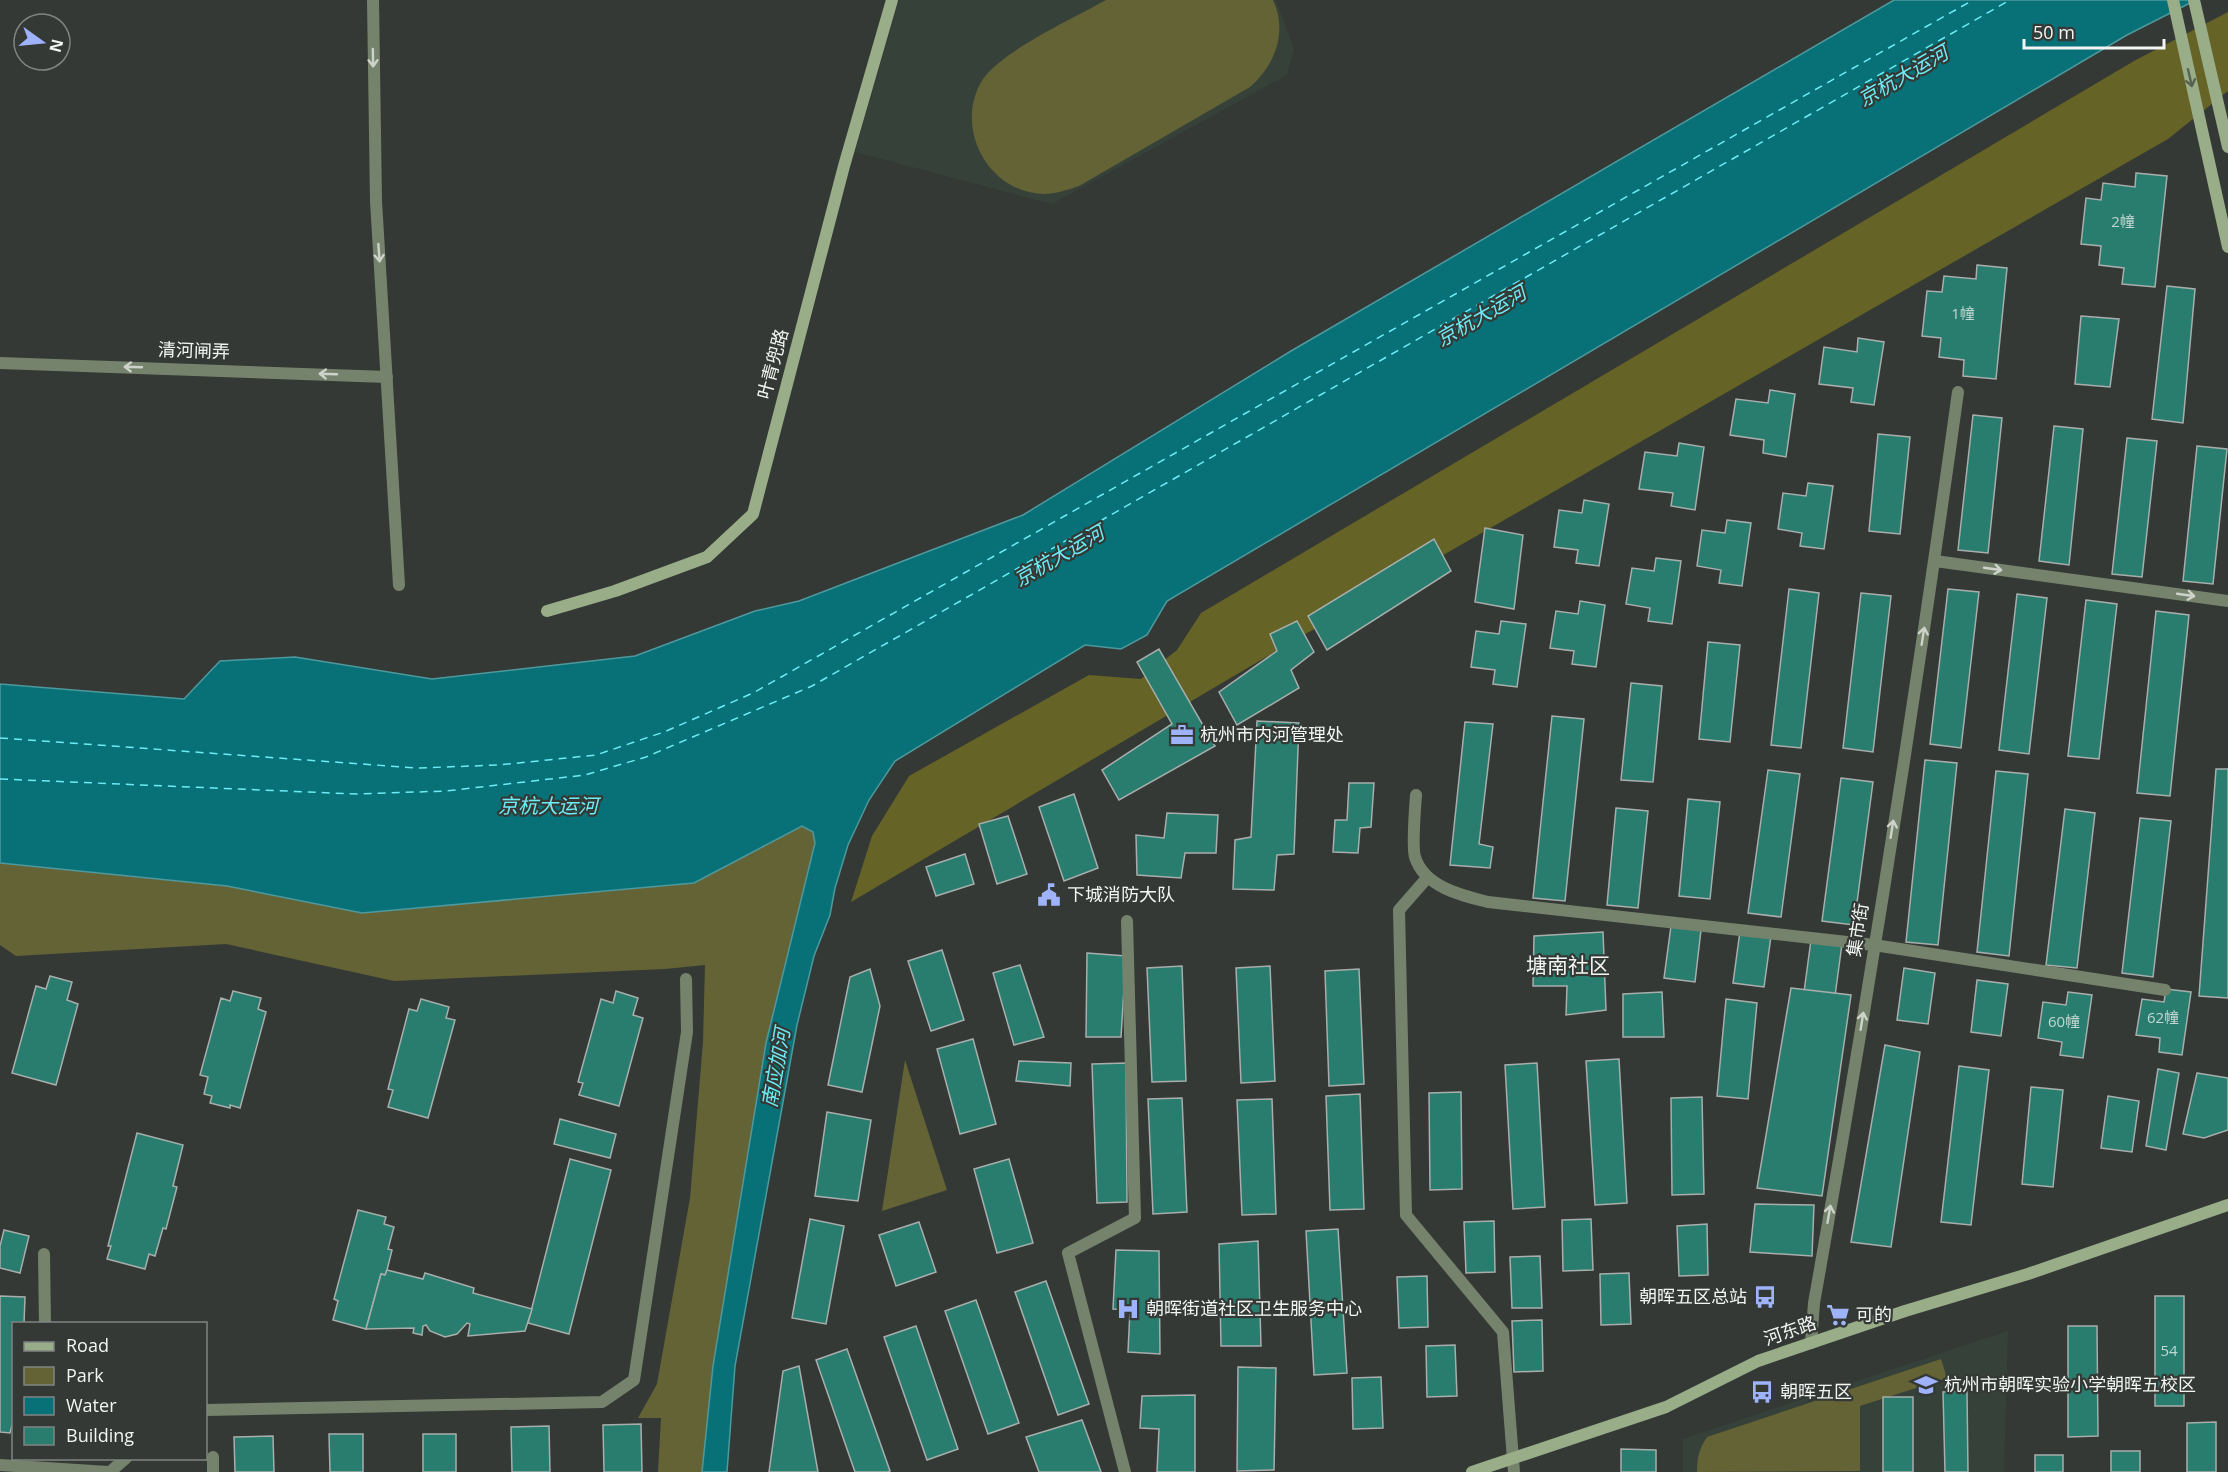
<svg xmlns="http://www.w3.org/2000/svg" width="2228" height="1472" font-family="'Open Sans','Noto Sans SC',sans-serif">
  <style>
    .built { fill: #364139 }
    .green { fill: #646336 }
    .forest { fill: #656325 }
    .water { fill: #087178; stroke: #4e999d; stroke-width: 1.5 }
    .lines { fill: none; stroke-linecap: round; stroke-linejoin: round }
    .ferry { stroke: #6cecf5; stroke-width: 1.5; stroke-dasharray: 8 6; stroke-linecap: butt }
    .building { fill: #297d6e; stroke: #a7aeac; stroke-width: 1.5 }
    .street { stroke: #76836c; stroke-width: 12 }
    .secondary { stroke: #99ad88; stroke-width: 12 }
    .oneway { stroke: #cdd3ca }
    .oneway2 { stroke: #576253 }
    .labels { text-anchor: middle; stroke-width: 4.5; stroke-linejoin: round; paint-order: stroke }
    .number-label { font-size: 15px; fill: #c0d7d2 }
    .street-label { font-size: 18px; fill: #f2f5f3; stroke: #343936 }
    .poi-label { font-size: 18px; fill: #f2f5f3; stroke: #343936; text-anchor: start }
    .water-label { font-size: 20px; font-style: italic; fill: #6cecf5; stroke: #343936 }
    .quarter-label { font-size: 21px; fill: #f2f5f3; stroke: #343936 }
  </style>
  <rect width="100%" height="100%" fill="#343936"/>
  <!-- built -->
  <g class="built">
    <polygon points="899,0 1276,0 1294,49 1287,75 1052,204 855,152"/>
    <polygon points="2008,1331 2004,1472 1683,1472 1683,1439"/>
  </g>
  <!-- green -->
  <g class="green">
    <path d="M 1106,0 L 1273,0 C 1288,32 1275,65 1250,87 L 1079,186 C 1067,190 1056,194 1043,194 C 987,192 953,126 983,79 C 1002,51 1074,18 1106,0 Z"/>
    <polygon points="802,826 813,832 815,843 766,1043 713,1366 702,1472 658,1472 661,1418 638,1418 657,1384 690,1198 703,1042 705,965 665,969 394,981 226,944 16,956 0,945 0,863 227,886 362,913 694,883"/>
    <polygon points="905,1060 947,1190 882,1211"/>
    <path d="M 1941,1359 L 1947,1378 L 1860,1406 L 1860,1471 L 1697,1472 C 1697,1458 1699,1449 1707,1437 Z"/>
  </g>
  <!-- forest -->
  <polygon class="forest" points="2228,12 2228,91 2168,139 1283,647 851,902 872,836 909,776 1089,675 1141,679 1177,650 1201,613 2134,61"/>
  <!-- water -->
  <polygon class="water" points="1894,0 2196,0 2127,35 1167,601 1147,635 1121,649 1085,645 895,761 869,800 848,845 835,888 830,915 814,956 797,1025 735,1366 727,1472 702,1472 713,1366 766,1043 815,843 813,832 802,826 694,883 362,913 227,886 0,863 0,684 184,699 220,661 295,657 432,679 635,656 755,611 799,601 1023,515 1291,351"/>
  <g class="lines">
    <!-- ferry -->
    <g class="ferry">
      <polyline points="0,738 417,768 499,765 596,755 664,732 753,693 1973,0"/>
      <polyline points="0,779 356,794 446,791 585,775 646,757 812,686 2010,0"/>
    </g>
  </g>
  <!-- building -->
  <g class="building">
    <polygon points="2136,173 2167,176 2155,287 2122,284 2124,268 2099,265 2101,246 2081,244 2086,198 2101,200 2103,183 2135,187"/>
    <polygon points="1977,265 2007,268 1996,379 1963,376 1964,360 1939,357 1941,338 1922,336 1927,291 1942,292 1944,276 1976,279"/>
    <polygon points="2167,286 2195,289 2183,423 2152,419"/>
    <polygon points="2081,316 2119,319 2110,387 2075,384"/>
    <polygon points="1858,338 1884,342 1874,405 1851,402 1853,388 1819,384 1824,347 1857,352"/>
    <polygon points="1770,390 1795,394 1786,457 1763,453 1764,440 1730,435 1736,399 1768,403"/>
    <polygon points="1973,415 2002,418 1988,553 1958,550"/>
    <polygon points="2054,426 2083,429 2069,565 2039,561"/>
    <polygon points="1878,434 1910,437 1900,534 1869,531"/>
    <polygon points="2127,438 2157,441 2142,577 2112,574"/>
    <polygon points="1679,443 1704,447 1695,510 1671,506 1673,493 1639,489 1645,452 1677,456"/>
    <polygon points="2197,446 2227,449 2213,584 2183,581"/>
    <polygon points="1808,483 1833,486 1824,549 1800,546 1802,533 1778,529 1783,493 1806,496"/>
    <polygon points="1584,500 1609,504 1599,566 1576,563 1578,550 1554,547 1559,510 1582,513"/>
    <polygon points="1727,520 1751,523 1742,586 1719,583 1721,570 1697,566 1702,530 1725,533"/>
    <polygon points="1485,528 1523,535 1514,609 1475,602"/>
    <polygon points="1434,539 1451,571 1327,650 1308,616"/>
    <polygon points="1656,558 1681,561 1672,624 1648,621 1650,608 1626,604 1632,568 1654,571"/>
    <polygon points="1789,589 1819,593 1801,748 1771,745"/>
    <polygon points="1948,589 1979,592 1961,748 1930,744"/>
    <polygon points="1861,593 1891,596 1873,752 1843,748"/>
    <polygon points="2017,594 2047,598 2029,754 1999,750"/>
    <polygon points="2086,600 2117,604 2099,759 2068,756"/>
    <polygon points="1580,601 1605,605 1596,667 1572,664 1574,651 1550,648 1556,611 1578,614"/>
    <polygon points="2156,611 2189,615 2170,796 2137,793"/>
    <polygon points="1297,621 1314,652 1291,670 1299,688 1237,725 1219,692 1277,651 1270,634"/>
    <polygon points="1501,621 1526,624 1517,687 1493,684 1495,670 1471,667 1476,631 1499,634"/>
    <polygon points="1708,642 1740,645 1730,742 1699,739"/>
    <polygon points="1159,649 1215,746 1119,800 1102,770 1172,724 1137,662"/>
    <polygon points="1631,683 1662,686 1653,782 1621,780"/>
    <polygon points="1552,716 1584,719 1565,901 1533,898"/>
    <polygon points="1257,721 1299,723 1294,854 1277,855 1274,890 1233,889 1235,840 1251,837"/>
    <polygon points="1465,722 1493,724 1479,844 1493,847 1490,868 1450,865"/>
    <polygon points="1925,760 1957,763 1938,945 1906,942"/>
    <polygon points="2216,769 2228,769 2228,998 2199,996"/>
    <polygon points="1768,770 1800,774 1781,917 1748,913"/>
    <polygon points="1996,771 2028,774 2009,956 1977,952"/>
    <polygon points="1841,778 1873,782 1854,925 1822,921"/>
    <polygon points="1349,783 1374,783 1371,827 1360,828 1358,853 1333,852 1335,820 1347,820"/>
    <polygon points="1074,794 1098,868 1064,881 1039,807"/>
    <polygon points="1688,799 1720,802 1710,899 1679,896"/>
    <polygon points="1616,808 1648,811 1638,908 1607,905"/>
    <polygon points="2065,809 2095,813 2077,968 2046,965"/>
    <polygon points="1167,813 1218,815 1216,853 1185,853 1181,878 1137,875 1136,835 1164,838"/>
    <polygon points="1008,816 1027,874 997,884 979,824"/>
    <polygon points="2140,818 2171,821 2153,977 2122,973"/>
    <polygon points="965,854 974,884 936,896 926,867"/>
    <polygon points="1671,926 1701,930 1695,982 1664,978"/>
    <polygon points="1740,931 1771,936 1764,987 1733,983"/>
    <polygon points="1603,932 1606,1010 1566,1015 1567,986 1533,986 1534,936"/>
    <polygon points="1811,940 1842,944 1835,996 1804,992"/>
    <polygon points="942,950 964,1020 931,1031 908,961"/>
    <polygon points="1087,953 1126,956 1121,1037 1086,1037"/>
    <polygon points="1020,965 1044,1037 1014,1045 993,973"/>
    <polygon points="1182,966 1186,1081 1152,1082 1147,968"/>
    <polygon points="1270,966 1275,1081 1241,1083 1236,968"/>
    <polygon points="1904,968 1935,973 1928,1024 1897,1020"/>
    <polygon points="870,969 880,1006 862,1092 828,1085 850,977"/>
    <polygon points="1359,969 1364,1084 1329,1086 1325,971"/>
    <polygon points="50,976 72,982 67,1000 78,1004 56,1085 12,1073 36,986 46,989"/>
    <polygon points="1977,980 2008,984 2001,1036 1971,1032"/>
    <polygon points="1791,988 1851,995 1822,1196 1757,1188"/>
    <polygon points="2166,989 2191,992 2182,1055 2159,1052 2160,1038 2136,1035 2142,999 2164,1002"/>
    <polygon points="233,991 261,998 258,1009 266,1012 240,1108 230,1105 230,1108 210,1103 212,1096 204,1094 208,1077 200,1075 221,998 230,1001"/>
    <polygon points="616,991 638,998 633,1015 643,1018 619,1106 579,1095 583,1083 578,1082 601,999 613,1003"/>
    <polygon points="1662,992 1664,1037 1623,1037 1623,994"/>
    <polygon points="2068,992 2092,995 2083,1058 2060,1055 2062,1042 2038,1038 2043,1002 2066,1005"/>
    <polygon points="421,999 449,1007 446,1018 455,1020 428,1118 388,1107 393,1090 388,1089 409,1009 417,1011"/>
    <polygon points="1726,999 1757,1003 1748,1099 1717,1096"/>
    <polygon points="973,1039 996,1124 960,1134 937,1049"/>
    <polygon points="1885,1045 1920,1052 1891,1247 1851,1242"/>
    <polygon points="1619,1059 1627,1203 1595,1205 1586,1061"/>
    <polygon points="1019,1061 1071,1063 1070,1086 1016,1081"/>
    <polygon points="1126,1063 1127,1202 1097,1203 1092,1064"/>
    <polygon points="1537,1063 1545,1207 1513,1209 1505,1065"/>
    <polygon points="1959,1066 1989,1070 1971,1225 1941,1222"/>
    <polygon points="2158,1069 2179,1073 2166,1150 2146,1146"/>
    <polygon points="2197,1073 2228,1078 2228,1130 2204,1138 2183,1134"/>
    <polygon points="2031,1087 2063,1090 2053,1187 2022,1184"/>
    <polygon points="1461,1092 1462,1189 1430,1190 1429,1093"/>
    <polygon points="1360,1094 1364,1209 1330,1210 1326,1096"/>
    <polygon points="2108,1096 2139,1101 2132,1152 2101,1148"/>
    <polygon points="1702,1097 1704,1194 1672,1195 1671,1098"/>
    <polygon points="1182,1098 1187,1212 1153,1214 1148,1099"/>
    <polygon points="1272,1099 1276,1214 1242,1215 1237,1100"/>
    <polygon points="827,1112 871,1120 858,1201 815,1196"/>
    <polygon points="560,1119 616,1134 610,1158 554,1144"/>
    <polygon points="137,1133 183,1145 173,1186 177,1187 166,1229 163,1228 155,1256 149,1254 145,1269 107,1259 111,1246 108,1246"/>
    <polygon points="570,1159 611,1170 569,1334 528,1323"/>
    <polygon points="1009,1159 1033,1243 997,1253 974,1169"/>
    <polygon points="1755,1204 1814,1205 1812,1256 1750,1252"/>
    <polygon points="358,1210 386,1217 384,1224 394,1227 388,1249 392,1250 387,1270 385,1275 381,1274 366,1329 333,1320 338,1301 334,1299"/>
    <polygon points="810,1219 844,1226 826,1324 792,1318"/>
    <polygon points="1591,1219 1593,1270 1563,1271 1562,1220"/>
    <polygon points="1494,1221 1495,1272 1466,1273 1464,1222"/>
    <polygon points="919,1222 936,1272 896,1286 879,1235"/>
    <polygon points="1707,1224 1708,1275 1679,1276 1677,1226"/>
    <polygon points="1338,1229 1347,1373 1314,1375 1306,1231"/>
    <polygon points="4,1230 29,1236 20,1273 0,1268 0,1246"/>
    <polygon points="1258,1241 1261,1346 1221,1346 1219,1244"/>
    <polygon points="1116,1250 1159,1251 1160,1354 1128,1352 1130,1310 1113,1309"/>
    <polygon points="1540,1256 1542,1308 1512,1308 1510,1257"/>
    <polygon points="387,1270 423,1279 425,1273 474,1288 473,1293 532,1309 525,1331 468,1336 470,1324 467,1323 457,1334 445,1337 430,1331 426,1325 423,1326 422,1335 413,1333 414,1328 366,1329 381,1274 385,1275"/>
    <polygon points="1629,1273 1631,1324 1601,1325 1600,1274"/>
    <polygon points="1427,1276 1428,1327 1399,1328 1397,1277"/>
    <polygon points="1046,1281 1089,1404 1058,1415 1015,1292"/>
    <polygon points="0,1296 25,1297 24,1324 14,1324 14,1417 10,1433 0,1432"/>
    <rect x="2155" y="1296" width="29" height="110"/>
    <polygon points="976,1300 1019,1423 988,1434 945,1311"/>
    <polygon points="1542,1320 1543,1371 1514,1372 1512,1321"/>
    <polygon points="916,1326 958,1449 927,1460 884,1337"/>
    <polygon points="2068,1326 2097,1326 2098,1436 2068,1437"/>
    <polygon points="1455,1345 1457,1396 1427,1397 1426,1346"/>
    <polygon points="847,1349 890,1471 888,1472 855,1472 816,1360"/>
    <polygon points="799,1366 818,1472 769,1472 783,1371"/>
    <polygon points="1238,1367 1276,1368 1274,1470 1237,1471"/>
    <polygon points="1381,1377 1383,1428 1353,1429 1352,1378"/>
    <polygon points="1967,1391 1968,1472 1945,1472 1943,1392"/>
    <polygon points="1195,1395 1195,1472 1157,1472 1159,1429 1140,1428 1142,1396"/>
    <rect x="1883" y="1397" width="30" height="75"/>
    <polygon points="1082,1420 1101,1472 1039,1472 1026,1437"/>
    <polygon points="2216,1422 2216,1472 2187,1472 2187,1423"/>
    <polygon points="641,1424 642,1472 604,1472 603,1425"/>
    <polygon points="549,1426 550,1472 512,1472 511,1427"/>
    <polygon points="329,1434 363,1434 363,1472 330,1472"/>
    <rect x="423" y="1434" width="33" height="38"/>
    <polygon points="273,1436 274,1472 235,1472 234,1437"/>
    <polygon points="1621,1449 1656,1450 1656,1472 1621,1472"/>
    <rect x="2111" y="1451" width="29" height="21"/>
    <rect x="2035" y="1455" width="28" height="17"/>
  </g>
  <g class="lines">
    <!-- street -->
    <g class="street">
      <polyline points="373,0 376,201 399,585"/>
      <polyline points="0,363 387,377"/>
      <polyline points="1935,561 2228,601"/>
      <path d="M 1416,795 C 1415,808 1412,847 1415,857 C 1424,887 1463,896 1488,902 L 1874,945 L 2165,990"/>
      <polyline points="1427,878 1399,910 1406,1215 1503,1332 1514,1472"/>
      <polyline points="44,1254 45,1324"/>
      <path d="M 1811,1343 L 1814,1303 C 1868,1000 1916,696 1958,392"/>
      <polyline points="206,1410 602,1402 634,1380 687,1032 686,979"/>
      <polyline points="213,1457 213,1472"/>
      <polyline points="0,1465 108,1472"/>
      <polyline points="110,1472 126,1458"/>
      <polyline points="1125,1472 1068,1253 1135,1218 1127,921"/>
    </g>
    <!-- secondary -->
    <g class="secondary">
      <polyline points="2173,0 2228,247"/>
      <polyline points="2194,0 2228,147"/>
      <polyline points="547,611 615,591 707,557 753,514 844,166 892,0"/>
      <polyline points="1472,1472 1666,1407 1758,1361 1905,1311 2028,1274 2228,1205"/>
    </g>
  </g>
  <!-- one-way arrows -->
  <defs><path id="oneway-shaft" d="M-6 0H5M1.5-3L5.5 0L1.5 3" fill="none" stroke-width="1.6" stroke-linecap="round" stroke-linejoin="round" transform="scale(1.5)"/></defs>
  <g class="oneway">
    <use href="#oneway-shaft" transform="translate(373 58) rotate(89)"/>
    <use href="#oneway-shaft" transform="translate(379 253) rotate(86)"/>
    <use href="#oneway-shaft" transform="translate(133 367) rotate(-178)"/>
    <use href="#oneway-shaft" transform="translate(328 374) rotate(-178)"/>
    <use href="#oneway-shaft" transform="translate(1993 569) rotate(8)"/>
    <use href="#oneway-shaft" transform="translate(2186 595) rotate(8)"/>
    <use href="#oneway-shaft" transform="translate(1923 636) rotate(-81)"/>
    <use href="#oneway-shaft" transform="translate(1892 829) rotate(-81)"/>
    <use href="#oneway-shaft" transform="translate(1862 1021) rotate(-81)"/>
    <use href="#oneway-shaft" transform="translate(1829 1214) rotate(-80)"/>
  </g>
  <use class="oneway2" href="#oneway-shaft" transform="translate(2190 78) rotate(77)"/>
  <!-- icons -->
  <defs>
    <g id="office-bare" transform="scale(1.8)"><path d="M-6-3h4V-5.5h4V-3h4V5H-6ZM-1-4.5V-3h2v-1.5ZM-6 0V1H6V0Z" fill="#9fb3fd" stroke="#343936" stroke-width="2.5" paint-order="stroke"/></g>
    <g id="civic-bare" transform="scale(1.8)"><path d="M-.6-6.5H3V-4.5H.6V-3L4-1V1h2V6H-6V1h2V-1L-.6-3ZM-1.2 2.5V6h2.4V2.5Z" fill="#9fb3fd" stroke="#343936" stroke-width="2.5" paint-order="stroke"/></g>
    <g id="bus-bare" transform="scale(1.8)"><path d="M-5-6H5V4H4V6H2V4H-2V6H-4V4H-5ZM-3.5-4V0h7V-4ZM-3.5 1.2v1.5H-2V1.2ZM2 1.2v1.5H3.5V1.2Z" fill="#9fb3fd" stroke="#343936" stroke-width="2.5" paint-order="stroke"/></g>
    <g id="hospital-bare" transform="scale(1.8)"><path d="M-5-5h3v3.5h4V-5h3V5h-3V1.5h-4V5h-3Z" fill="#9fb3fd" stroke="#343936" stroke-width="2.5" paint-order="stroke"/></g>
    <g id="supermarket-bare" transform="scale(1.8)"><path d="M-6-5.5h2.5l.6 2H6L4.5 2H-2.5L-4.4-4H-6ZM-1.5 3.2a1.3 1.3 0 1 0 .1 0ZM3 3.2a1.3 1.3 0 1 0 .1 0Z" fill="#9fb3fd" stroke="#343936" stroke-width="2.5" paint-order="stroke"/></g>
    <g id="school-bare" transform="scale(1.8)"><path d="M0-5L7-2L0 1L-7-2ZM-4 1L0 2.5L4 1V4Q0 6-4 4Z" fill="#9fb3fd" stroke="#343936" stroke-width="2.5" paint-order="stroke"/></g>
  </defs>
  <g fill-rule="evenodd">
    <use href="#office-bare" x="1182" y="735"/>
    <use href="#civic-bare" x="1049" y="895"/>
    <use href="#bus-bare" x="1765" y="1297"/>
    <use href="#hospital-bare" x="1128" y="1309"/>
    <use href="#supermarket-bare" x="1838" y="1315"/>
    <use href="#school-bare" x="1926" y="1385"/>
    <use href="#bus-bare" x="1762" y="1392"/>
  </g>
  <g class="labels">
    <!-- number labels -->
    <g class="number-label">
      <text x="2123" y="227">2幢</text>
      <text x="1963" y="319">1幢</text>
      <text x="2163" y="1023">62幢</text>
      <text x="2064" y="1027">60幢</text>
      <text x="2169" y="1356">54</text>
    </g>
    <!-- street labels -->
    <g class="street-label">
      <text transform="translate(194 351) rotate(2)" y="6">清河闸弄</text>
      <text transform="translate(773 364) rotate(-75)" y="6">叶青兜路</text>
      <text transform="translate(1858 930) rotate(-81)" y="6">集市街</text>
      <text transform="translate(1790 1331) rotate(-19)" y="6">河东路</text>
    </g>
    <!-- poi labels -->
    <g class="poi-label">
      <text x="1200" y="741">杭州市内河管理处</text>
      <text x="1067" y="901">下城消防大队</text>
      <text x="1747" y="1303" text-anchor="end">朝晖五区总站</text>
      <text x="1146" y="1315">朝晖街道社区卫生服务中心</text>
      <text x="1856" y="1321">可的</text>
      <text x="1944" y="1391">杭州市朝晖实验小学朝晖五校区</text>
      <text x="1780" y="1398">朝晖五区</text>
    </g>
    <!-- water labels -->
    <g class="water-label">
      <text transform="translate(1903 76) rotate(-30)" y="7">京杭大运河</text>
      <text transform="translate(1481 316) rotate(-30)" y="7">京杭大运河</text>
      <text transform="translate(1059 556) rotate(-30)" y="7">京杭大运河</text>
      <text x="548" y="813">京杭大运河</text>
      <text transform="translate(776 1068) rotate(-80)" y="7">南应加河</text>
    </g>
    <!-- quarter labels -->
    <g class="quarter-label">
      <text x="1568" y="973">塘南社区</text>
    </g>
  </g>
  <!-- legend -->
  <rect x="12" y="1322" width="195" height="138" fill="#343936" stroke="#808482" stroke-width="1.5"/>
  <rect x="24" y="1342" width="30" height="9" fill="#99ad88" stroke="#808482" stroke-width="1.5"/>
  <text x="66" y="1352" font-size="18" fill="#f2f5f3">Road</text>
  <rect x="24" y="1367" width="30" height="18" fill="#646336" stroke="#808482" stroke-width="1.5"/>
  <text x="66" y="1382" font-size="18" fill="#f2f5f3">Park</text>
  <rect x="24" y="1397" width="30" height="18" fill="#087178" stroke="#808482" stroke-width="1.5"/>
  <text x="66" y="1412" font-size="18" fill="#f2f5f3">Water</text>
  <rect x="24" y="1427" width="30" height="18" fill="#297d6e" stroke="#808482" stroke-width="1.5"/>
  <text x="66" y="1442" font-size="18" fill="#f2f5f3">Building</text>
  <!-- north arrow -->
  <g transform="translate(42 42) rotate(105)"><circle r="28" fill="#343936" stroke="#808482" stroke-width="1.5"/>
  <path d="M0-4.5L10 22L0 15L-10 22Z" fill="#9fb3fd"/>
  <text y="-9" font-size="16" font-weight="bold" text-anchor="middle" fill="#f2f5f3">N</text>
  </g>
  <!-- scale -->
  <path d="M2024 39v9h140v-9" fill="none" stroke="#f2f5f3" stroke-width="3"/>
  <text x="2033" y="39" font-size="18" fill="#f2f5f3" stroke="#343936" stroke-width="4.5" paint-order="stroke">50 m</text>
</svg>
